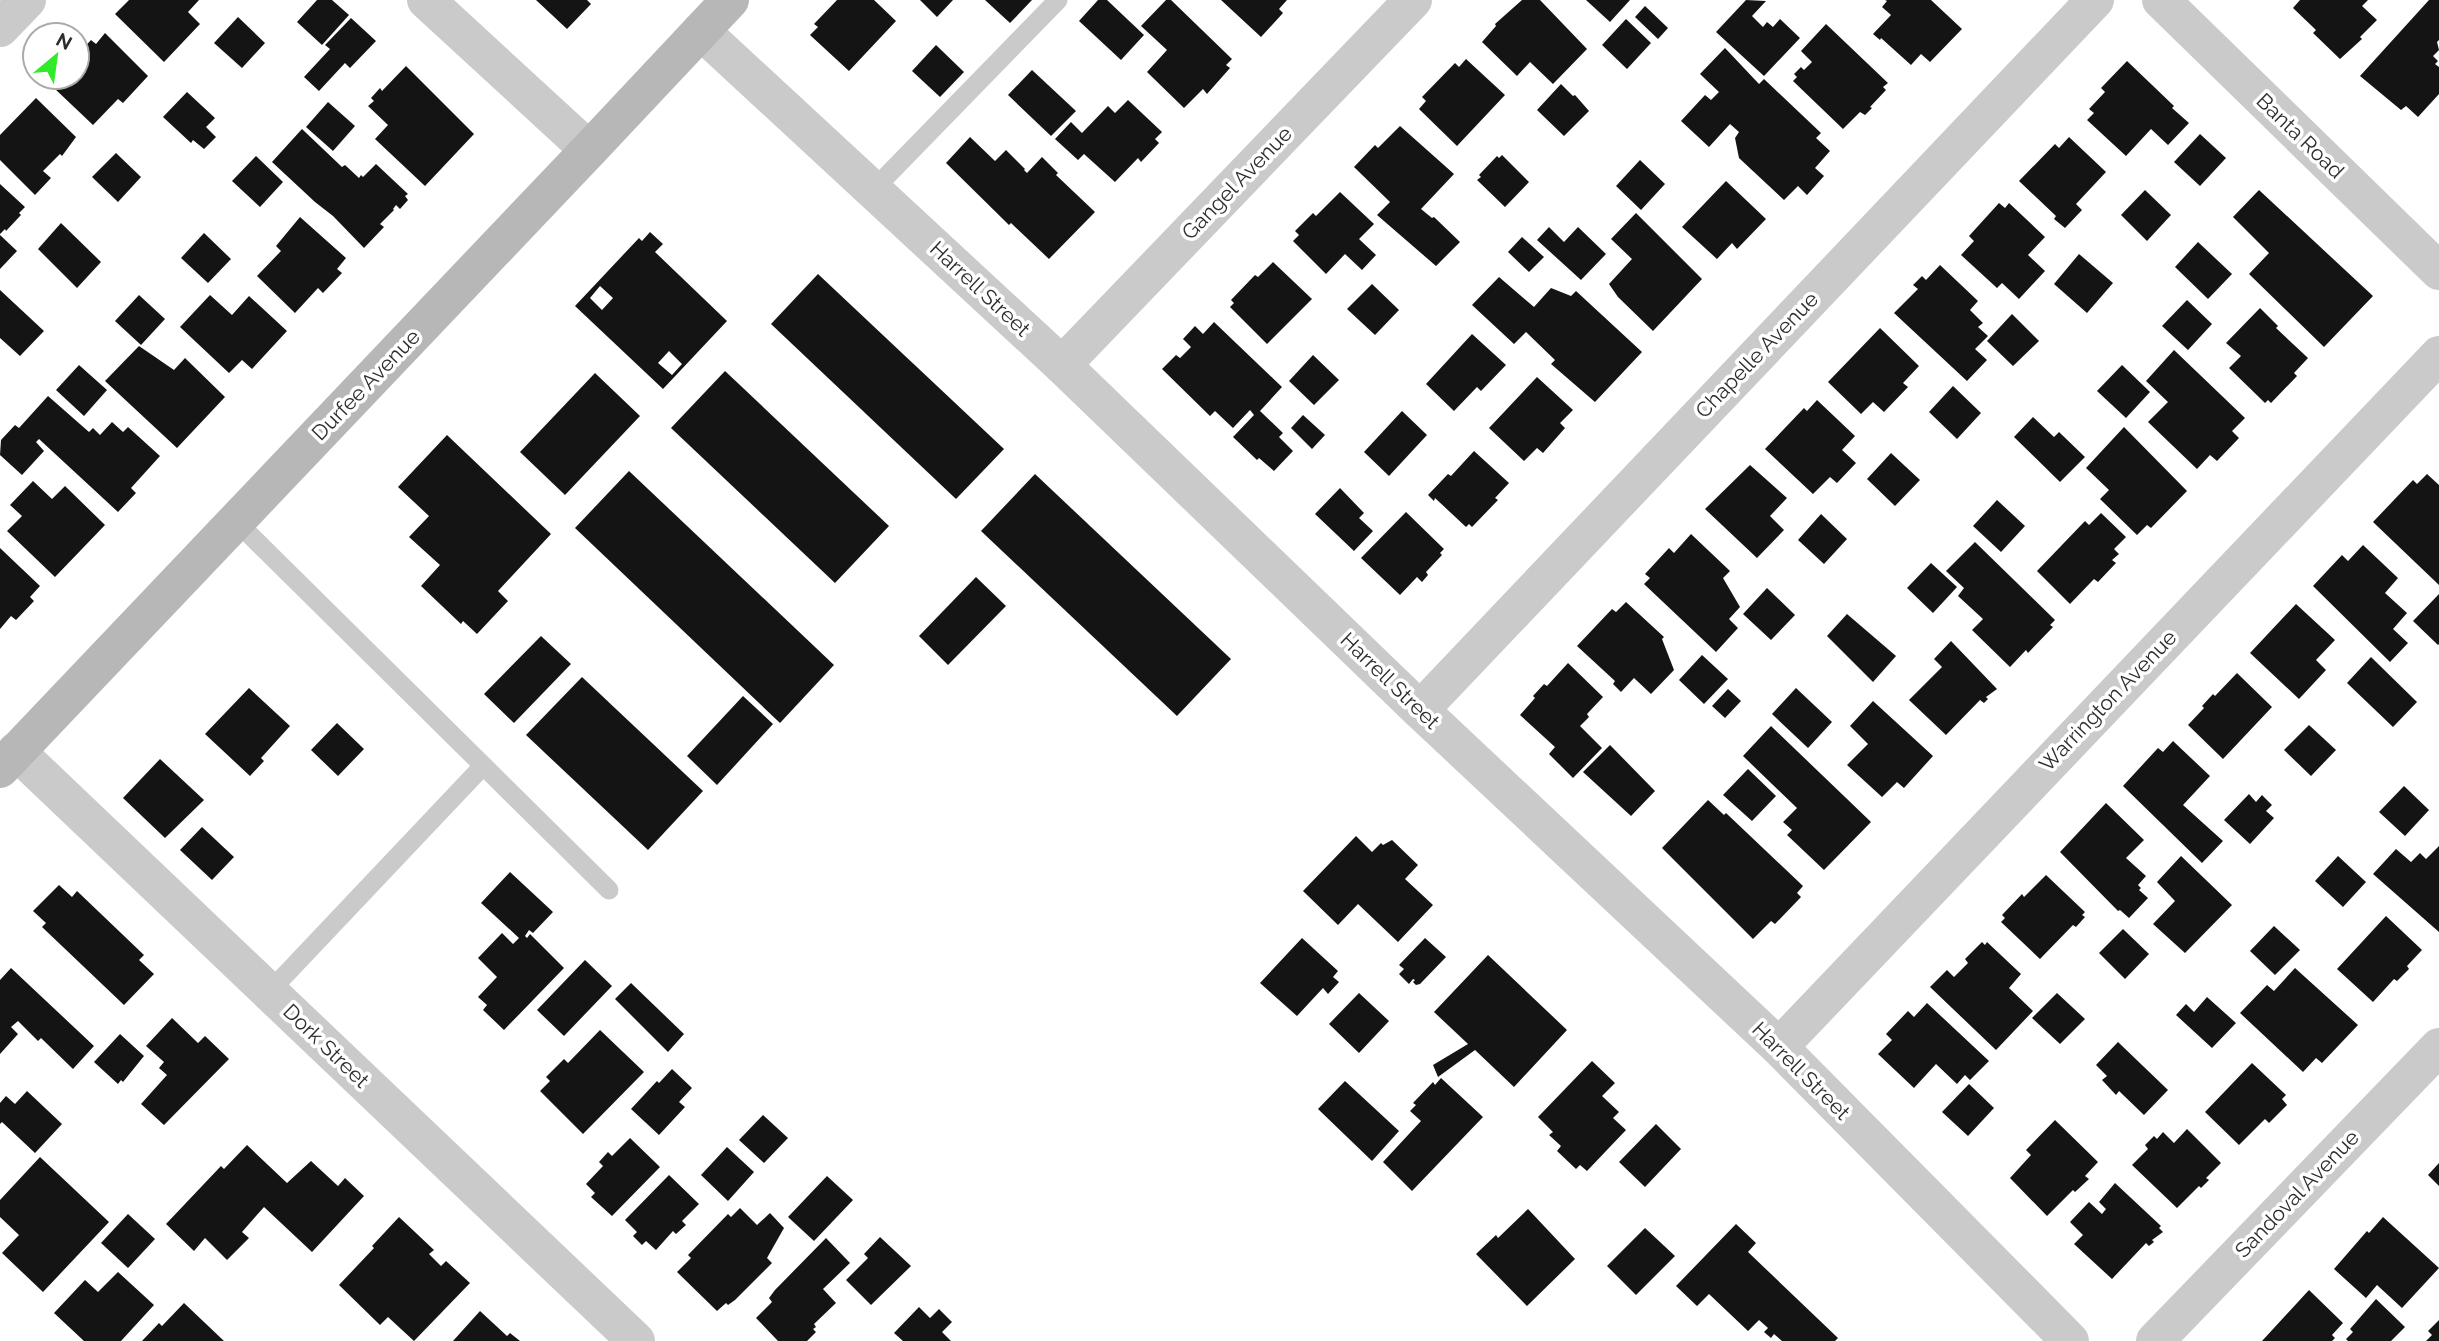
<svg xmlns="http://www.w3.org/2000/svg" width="2439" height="1341" font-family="Raleway,sans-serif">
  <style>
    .building { fill: #141414; fill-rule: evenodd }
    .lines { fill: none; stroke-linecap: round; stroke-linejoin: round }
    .lane { stroke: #cacaca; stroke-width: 19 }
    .street { stroke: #cacaca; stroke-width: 38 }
    .secondary { stroke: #b7b7b7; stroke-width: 38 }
    .labels { text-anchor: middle; stroke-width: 7; stroke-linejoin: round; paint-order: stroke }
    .street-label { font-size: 21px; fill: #2d2d2d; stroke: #fff }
  </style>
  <rect width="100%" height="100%" fill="#fff"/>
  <!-- building -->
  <g class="building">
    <polygon points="129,0 199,0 188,12 200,24 164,62 115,14"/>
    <polygon points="317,0 332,0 349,15 322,45 297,22"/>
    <polygon points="536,0 587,0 591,4 567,29"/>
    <polygon points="837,0 874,0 896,21 849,71 810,35 818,27 814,24"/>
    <polygon points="920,0 953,0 937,17"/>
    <polygon points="985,0 1032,0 1010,23"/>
    <polygon points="1098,0 1107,0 1144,35 1121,60 1079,21"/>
    <polygon points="1166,0 1171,0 1232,59 1226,65 1230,68 1207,94 1203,89 1184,108 1147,72 1167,50 1141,26"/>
    <polygon points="1221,0 1287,0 1279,9 1283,13 1261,37"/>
    <polygon points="1522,0 1540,0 1587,49 1553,84 1530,62 1517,76 1482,42 1496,26 1495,24"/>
    <polygon points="1586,0 1630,0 1610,22"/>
    <polygon points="1746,0 1766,1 1752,16 1763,27 1767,22 1773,27 1780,19 1800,38 1764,76 1716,32"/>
    <polygon points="1885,0 1931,0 1962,29 1930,62 1921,54 1911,65 1881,38 1880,40 1873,34 1891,15 1882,7 1887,1"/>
    <polygon points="2300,0 2368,0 2362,6 2377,20 2360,37 2362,39 2340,59 2313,33 2316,30 2293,8"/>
    <polygon points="2429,0 2439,0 2439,40 2437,42 2439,50 2433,56 2438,61 2435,64 2439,67 2439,94 2418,117 2406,106 2401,110 2360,76"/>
    <polygon points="1645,6 1668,28 1658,39 1635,17"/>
    <polygon points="238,17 265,43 242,68 214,43"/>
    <polygon points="351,18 376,41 350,68 345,63 319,91 304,77 330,49 325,45"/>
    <polygon points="1626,19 1651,43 1627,69 1602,45"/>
    <polygon points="1826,24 1888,83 1883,87 1886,90 1870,107 1872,108 1865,115 1860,112 1843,129 1793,81 1797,77 1794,74 1801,67 1804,70 1812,62 1801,51"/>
    <polygon points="105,33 148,76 123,103 118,99 93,125 54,88 64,77 77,77 77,55 91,40 96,44"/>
    <polygon points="936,45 964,72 940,97 912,71"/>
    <polygon points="1725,48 1759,84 1764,79 1821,133 1816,138 1830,151 1815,168 1824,176 1807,195 1798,186 1784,200 1739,158 1735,138 1739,132 1730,124 1709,147 1681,121 1705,95 1711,100 1719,92 1700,74"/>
    <polygon points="1466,59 1505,95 1457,146 1419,109 1426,101 1422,97 1455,63 1459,67"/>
    <polygon points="2127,61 2174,106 2172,108 2189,123 2168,145 2151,129 2126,156 2087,120 2094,113 2089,109 2105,92 2101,88"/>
    <polygon points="406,66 474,134 425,186 375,139 388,125 368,106 374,101 371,98 380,88 382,91"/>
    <polygon points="1032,70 1076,111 1051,136 1008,95"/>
    <polygon points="1561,84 1573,96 1575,95 1589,111 1564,136 1537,110"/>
    <polygon points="187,92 215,118 206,127 216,137 204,149 193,140 191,143 163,117"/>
    <polygon points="36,98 76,137 62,156 60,154 43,171 51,178 35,195 0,160 0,135"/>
    <polygon points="1128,100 1162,132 1155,139 1159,143 1141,162 1138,158 1115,182 1084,154 1078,160 1055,139 1071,122 1082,133 1108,106 1115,113"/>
    <polygon points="328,102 355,126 333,151 306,127"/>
    <polygon points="1400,126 1454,174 1421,209 1432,218 1434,217 1460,242 1436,266 1377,215 1390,202 1354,167 1375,145 1378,148"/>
    <polygon points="302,129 342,167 345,165 359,178 361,175 363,177 376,164 408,194 405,196 408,200 400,209 396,205 393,209 394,210 380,224 384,227 364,248 333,216 315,202 272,162"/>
    <polygon points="2200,134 2226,158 2200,186 2174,162"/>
    <polygon points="970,137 995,161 1006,150 1025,169 1024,170 1027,173 1042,157 1058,173 1056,175 1095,212 1049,259 1011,223 1009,225 946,163"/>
    <polygon points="2069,137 2106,172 2076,204 2082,210 2065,228 2054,219 2056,216 2019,181 2055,144 2059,148"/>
    <polygon points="116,153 141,177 118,202 92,177"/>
    <polygon points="1502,155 1529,182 1505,207 1477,180 1481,177 1479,175 1497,156 1499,158"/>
    <polygon points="256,156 283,182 260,207 232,181"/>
    <polygon points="1640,160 1665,184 1641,210 1616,186"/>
    <polygon points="1726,181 1766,219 1737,249 1732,243 1717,259 1682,227"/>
    <polygon points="0,184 25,207 19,213 21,215 6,231 5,229 0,234"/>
    <polygon points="2145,190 2171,215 2147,241 2121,215"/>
    <polygon points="2259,190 2373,296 2324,347 2249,274 2269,253 2233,217"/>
    <polygon points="1340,192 1374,224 1359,239 1376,255 1362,270 1345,254 1326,274 1293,241 1299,235 1295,231 1313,213 1316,216"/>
    <polygon points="1999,203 2005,208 2009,203 2045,237 2028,255 2045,271 2019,299 2002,283 1997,288 1961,255 1974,241 1969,236"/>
    <polygon points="1636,213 1702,279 1653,331 1618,297 1609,284 1632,259 1611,239"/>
    <polygon points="300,217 346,258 337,269 342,273 323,293 318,288 295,313 257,276 281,251 276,246"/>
    <polygon points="61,223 101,262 77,288 38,249"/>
    <polygon points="1549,227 1564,242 1578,227 1606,254 1581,280 1537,240"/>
    <path d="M 650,232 L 663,244 L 655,252 L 727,321 L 663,389 L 575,306 L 639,238 L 642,241 ZM 600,286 L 613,298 L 602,310 L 590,298 ZM 669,351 L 682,364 L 672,375 L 658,363 Z"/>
    <polygon points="204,233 231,259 208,283 181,258"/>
    <polygon points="0,235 17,251 0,269"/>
    <polygon points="1522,237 1544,257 1529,272 1508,252"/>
    <polygon points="2198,242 2232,274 2208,299 2175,267"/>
    <polygon points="2079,254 2113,283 2087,313 2054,284"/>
    <polygon points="1273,262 1312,299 1267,344 1230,307 1234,303 1231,300 1255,275 1258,277"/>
    <polygon points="1940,265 1978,301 1970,310 1983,323 1978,327 1988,336 1975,349 1987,360 1967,381 1894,313 1918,289 1913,285 1922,276 1926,280"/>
    <polygon points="818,274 1004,449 956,499 771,324"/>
    <polygon points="1499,277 1534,307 1551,288 1571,296 1576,291 1642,352 1595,402 1551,364 1555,360 1526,332 1514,344 1472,305"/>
    <polygon points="1372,284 1399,310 1375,335 1347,309"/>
    <polygon points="0,290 44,331 20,356 0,338"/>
    <polygon points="139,295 165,319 141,345 115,321"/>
    <polygon points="210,295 232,315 249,296 287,331 252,369 242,360 229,373 180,327"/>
    <polygon points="2187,300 2212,324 2188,350 2162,326"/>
    <polygon points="2260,308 2278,326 2276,328 2308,358 2294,373 2297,376 2271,403 2268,400 2265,403 2229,368 2241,356 2226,343"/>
    <polygon points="2012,314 2039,341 2013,366 1987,341"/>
    <polygon points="1214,322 1282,387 1260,411 1283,433 1279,437 1293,451 1274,471 1259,458 1257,460 1233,437 1254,415 1250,410 1233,428 1215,411 1210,416 1162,369 1176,355 1180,358 1191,347 1183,339 1195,326 1203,334"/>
    <polygon points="1880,328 1919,366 1903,383 1908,387 1884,412 1873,402 1861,414 1828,382"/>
    <polygon points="1472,334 1506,365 1481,391 1477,387 1454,411 1426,384"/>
    <polygon points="139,346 174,370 185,358 225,397 177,448 105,381"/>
    <polygon points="2174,350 2245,418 2232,431 2239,438 2217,461 2210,455 2197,469 2148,422 2168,402 2146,381"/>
    <polygon points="1313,355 1339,380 1314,405 1289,381"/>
    <polygon points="79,365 107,390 84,416 56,390"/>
    <polygon points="2122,365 2150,392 2126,418 2097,391"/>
    <polygon points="725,371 889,526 835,583 671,428"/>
    <polygon points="595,373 640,416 565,495 520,452"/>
    <polygon points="1537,377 1573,410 1560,423 1565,428 1543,453 1537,448 1524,461 1489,428"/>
    <polygon points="1953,386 1981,413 1957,439 1929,412"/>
    <polygon points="48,396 89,432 93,428 100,435 112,422 123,432 128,427 160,456 131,488 136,493 118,512 39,439 36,442 44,451 22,475 0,455 1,440 15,425 19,428"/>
    <polygon points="1817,400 1855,436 1842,450 1856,463 1837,483 1830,477 1813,494 1765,449 1804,408 1807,411"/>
    <polygon points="1402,411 1427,435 1389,476 1364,452"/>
    <polygon points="1303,415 1325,435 1312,449 1291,428"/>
    <polygon points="2033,417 2054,437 2059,432 2085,457 2060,482 2014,437"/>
    <polygon points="2124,427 2187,491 2151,528 2147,525 2137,535 2100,499 2109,490 2086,468"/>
    <polygon points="447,435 551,534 498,591 508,601 477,634 463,621 461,624 421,586 440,565 409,537 429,516 398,487"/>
    <polygon points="1474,451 1509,483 1495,498 1498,500 1472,527 1469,524 1466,527 1435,498 1434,501 1428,495 1448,474 1451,476"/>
    <polygon points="1891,453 1920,480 1895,506 1867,479"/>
    <polygon points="1750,465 1787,498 1770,516 1784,530 1757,558 1705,509"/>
    <polygon points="629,471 834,665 780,723 575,528"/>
    <polygon points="1035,474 1231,659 1177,716 981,531"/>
    <polygon points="2427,474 2439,485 2439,585 2373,522 2413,480 2417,484"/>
    <polygon points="33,481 52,499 65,486 105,525 55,577 7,531 22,516 10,505"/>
    <polygon points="1340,488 1364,513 1359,518 1373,531 1354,551 1315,514"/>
    <polygon points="1997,500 2025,526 2001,552 1973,526"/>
    <polygon points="1406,512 1444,549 1440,553 1442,555 1426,572 1428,575 1422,582 1417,577 1400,595 1361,558"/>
    <polygon points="2101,513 2126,537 2114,549 2119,554 2112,560 2116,563 2098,582 2094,579 2070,604 2037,571 2085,521 2089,525"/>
    <polygon points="1821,514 1847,539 1824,564 1798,540"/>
    <polygon points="1691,534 1730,571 1723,578 1740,607 1729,619 1738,628 1716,652 1644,584 1650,578 1645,574 1669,548 1674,553"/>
    <polygon points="1975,542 2055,620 2050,625 2053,627 2028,653 2026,650 2010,667 1972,630 1983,619 1958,596 1964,588 1946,571"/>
    <polygon points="2363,545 2398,578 2385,593 2407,613 2393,629 2408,643 2390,662 2313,586 2342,555 2348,561"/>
    <polygon points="0,548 40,586 30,597 34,601 16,620 11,616 0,629"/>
    <polygon points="1931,563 1957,587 1933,613 1907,588"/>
    <polygon points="976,577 1006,606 948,665 919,636"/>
    <polygon points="1767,588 1795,615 1771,640 1743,614"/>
    <polygon points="2439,594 2439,644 2438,645 2413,621"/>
    <polygon points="1626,602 1664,637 1662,639 1674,670 1651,694 1634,678 1621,692 1613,684 1615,681 1577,646 1612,609 1616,612"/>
    <polygon points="2296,604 2335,640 2316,660 2326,670 2299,699 2250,653"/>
    <polygon points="1847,614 1896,656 1873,682 1827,636"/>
    <polygon points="541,636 571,664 514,723 484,694"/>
    <polygon points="1951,641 1997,689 1986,697 1988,699 1984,703 1980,700 1946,735 1909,700 1942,667 1934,659"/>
    <polygon points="1702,655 1728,679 1704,704 1679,680"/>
    <polygon points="2371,657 2417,702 2393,727 2347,683"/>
    <polygon points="1568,663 1603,697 1587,714 1589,717 1580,726 1602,748 1573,778 1549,754 1555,747 1520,715 1535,698 1533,696 1544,684 1547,686"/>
    <polygon points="2237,673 2272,707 2223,759 2188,725 2204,708 2202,706 2213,694 2215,696"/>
    <polygon points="582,677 703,791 648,850 526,735"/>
    <polygon points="249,688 290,726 261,758 264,761 250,776 205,734"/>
    <polygon points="1796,688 1832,722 1808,748 1772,714"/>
    <polygon points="1728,689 1741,701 1725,718 1712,706"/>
    <polygon points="743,696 773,724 717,785 687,756"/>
    <polygon points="1873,701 1933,756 1904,788 1897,782 1882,797 1847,765 1868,744 1850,726"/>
    <polygon points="337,723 364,749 338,776 311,750"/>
    <polygon points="2309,725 2336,750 2311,776 2284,750"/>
    <polygon points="1771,726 1871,822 1824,870 1787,835 1792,830 1783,822 1797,808 1743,756"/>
    <polygon points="2173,741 2210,776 2183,805 2223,841 2202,863 2123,786 2158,748 2163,752"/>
    <polygon points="1610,745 1655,791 1631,816 1583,772"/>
    <polygon points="160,759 204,800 165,838 123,798"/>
    <polygon points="1748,769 1776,796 1752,821 1723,795"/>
    <polygon points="2404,786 2429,810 2405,836 2379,812"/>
    <polygon points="2249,794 2256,802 2262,795 2272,805 2266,811 2274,818 2250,844 2224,820"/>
    <polygon points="1708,800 1724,815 1726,813 1803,886 1797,893 1801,897 1775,924 1771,921 1753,939 1662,848"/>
    <polygon points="2106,803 2144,840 2126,858 2146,876 2138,885 2141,888 2139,890 2148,898 2129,918 2120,910 2118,911 2060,852"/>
    <polygon points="202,827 234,857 212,880 180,850"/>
    <polygon points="1356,836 1372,852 1381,843 1383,845 1392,840 1418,865 1405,879 1433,905 1398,942 1358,904 1338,925 1303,891"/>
    <polygon points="2439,846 2439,932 2373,874 2396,849 2411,862 2420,853 2426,859"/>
    <polygon points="2181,856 2232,905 2185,953 2153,924 2175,901 2157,882"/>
    <polygon points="2338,856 2366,882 2343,907 2315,881"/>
    <polygon points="510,872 553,912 533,933 529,930 525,936 527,938 530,934 564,968 504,1030 483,1010 487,1005 478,997 497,977 478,958 502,933 513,944 519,938 481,903"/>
    <polygon points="2046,875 2085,912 2082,915 2085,917 2076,927 2073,925 2040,959 2001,922 2005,918 2002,915 2022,894 2024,897"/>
    <polygon points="59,885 72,897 77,891 144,955 139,960 154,974 124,1005 42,927 46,923 33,911"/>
    <polygon points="2386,916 2422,950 2407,966 2409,969 2397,981 2394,979 2373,1002 2337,969"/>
    <polygon points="2274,926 2300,950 2275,975 2250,951"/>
    <polygon points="2123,929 2149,954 2125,979 2099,953"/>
    <polygon points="1302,938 1338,971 1333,977 1339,982 1328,994 1323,988 1297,1016 1260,983"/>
    <polygon points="1425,938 1446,957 1420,984 1416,985 1413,982 1415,980 1413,979 1409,984 1399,974 1404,969 1399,965"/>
    <polygon points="1982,942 1985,945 1987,942 2021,974 2009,988 2033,1011 1996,1050 1930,987 1947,970 1954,977 1968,963 1965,959"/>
    <polygon points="1488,955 1567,1030 1514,1087 1475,1050 1438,1077 1433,1065 1468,1044 1434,1012"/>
    <polygon points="585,960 612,986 564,1036 537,1010"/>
    <polygon points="11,968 94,1046 73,1069 41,1038 38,1041 18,1021 11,1027 18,1034 0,1054 0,980"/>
    <polygon points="2295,968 2358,1025 2322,1063 2316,1058 2303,1072 2240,1013 2267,985 2274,991"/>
    <polygon points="631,983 684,1034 668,1052 615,999"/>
    <polygon points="1359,993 1389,1021 1359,1053 1329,1024"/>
    <polygon points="2057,993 2085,1019 2060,1044 2032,1018"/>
    <polygon points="2207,997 2236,1023 2212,1048 2176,1015 2186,1004 2194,1012"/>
    <polygon points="1927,1003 1989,1061 1970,1080 1965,1075 1957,1084 1936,1064 1914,1088 1878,1054 1892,1040 1886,1034 1908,1011 1914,1017"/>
    <polygon points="172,1018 198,1043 205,1036 229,1059 164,1125 141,1104 167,1075 159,1068 164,1062 146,1046"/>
    <polygon points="600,1030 644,1072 583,1134 540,1091 550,1081 546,1077 564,1059 568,1063"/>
    <polygon points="120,1034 144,1056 123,1082 121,1080 118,1084 94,1062"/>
    <polygon points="2118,1042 2168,1090 2144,1115 2119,1091 2116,1095 2102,1080 2107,1076 2096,1065"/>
    <polygon points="1592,1061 1615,1083 1602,1096 1619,1112 1613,1118 1626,1130 1587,1171 1580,1165 1576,1169 1557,1151 1561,1146 1549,1135 1553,1132 1538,1117"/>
    <polygon points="2252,1063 2286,1095 2282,1099 2287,1105 2269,1123 2265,1119 2239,1145 2205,1112"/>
    <polygon points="672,1069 692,1088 679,1102 685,1107 659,1135 631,1109 657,1081 659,1083"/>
    <polygon points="1441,1078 1483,1117 1412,1191 1383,1162 1421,1121 1410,1111 1416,1105 1413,1103 1433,1082 1435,1085"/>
    <polygon points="1345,1081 1399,1131 1372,1161 1318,1109"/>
    <polygon points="1969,1084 1994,1108 1968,1136 1942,1112"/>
    <polygon points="27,1091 62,1124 35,1153 2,1122 0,1124 0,1103 6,1096 15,1104"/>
    <polygon points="763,1115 788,1138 764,1163 739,1140"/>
    <polygon points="2055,1120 2098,1162 2085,1176 2089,1179 2075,1192 2073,1190 2047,1216 2010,1178 2031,1155 2026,1150"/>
    <polygon points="1656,1124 1681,1149 1645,1187 1619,1162"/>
    <polygon points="2187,1129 2221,1163 2206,1178 2209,1180 2201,1188 2199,1186 2177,1208 2132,1165 2148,1149 2145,1145 2154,1136 2157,1139 2163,1132 2174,1143"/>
    <polygon points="630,1138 660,1167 612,1216 591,1197 595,1193 586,1184 603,1166 599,1162 608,1152 612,1156"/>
    <polygon points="247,1145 287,1183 311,1161 338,1186 345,1178 364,1196 312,1252 264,1207 242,1232 249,1238 227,1260 205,1238 194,1251 166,1224 221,1166 224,1169"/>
    <polygon points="727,1147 754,1172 728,1201 701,1175"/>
    <polygon points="40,1157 109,1222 43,1292 2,1253 19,1235 0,1217 0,1200"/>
    <polygon points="2439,1163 2439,1186 2428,1175"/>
    <polygon points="669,1175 699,1204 682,1221 686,1225 676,1234 673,1231 656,1250 646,1241 642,1245 633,1236 637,1232 625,1220"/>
    <polygon points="827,1176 853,1200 814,1241 788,1217"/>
    <polygon points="2115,1183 2161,1226 2159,1228 2163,1232 2152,1240 2154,1242 2149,1246 2146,1243 2112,1279 2074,1244 2083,1235 2070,1222 2089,1202 2102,1214 2106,1209 2099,1202"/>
    <polygon points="740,1208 757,1225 770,1213 784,1228 767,1258 772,1263 735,1300 728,1305 726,1303 717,1311 677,1272 691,1258 688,1255 728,1214 731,1217"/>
    <polygon points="1528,1209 1575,1259 1527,1306 1476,1254 1496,1235 1498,1238"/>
    <polygon points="128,1214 155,1239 128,1268 101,1243"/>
    <polygon points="399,1217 434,1250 429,1254 441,1266 446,1261 470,1283 414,1341 388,1317 380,1325 339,1285 374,1248 372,1246"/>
    <polygon points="2383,1217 2439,1268 2402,1308 2377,1285 2366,1298 2334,1269 2367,1231 2369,1233"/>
    <polygon points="1736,1224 1756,1243 1748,1252 1838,1338 1835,1341 1782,1341 1774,1334 1771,1338 1764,1332 1768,1328 1759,1320 1748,1331 1709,1294 1697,1306 1676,1286"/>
    <polygon points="1645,1228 1675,1256 1636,1295 1607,1266"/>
    <polygon points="880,1237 911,1266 871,1305 846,1280 868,1258 864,1254"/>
    <polygon points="826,1238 850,1263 823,1289 836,1303 814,1324 816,1327 813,1329 816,1332 807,1341 778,1341 756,1318 772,1302 769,1298 775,1290"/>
    <polygon points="118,1272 154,1305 121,1341 84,1341 54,1313 85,1280 98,1292"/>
    <polygon points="2309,1290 2343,1323 2332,1335 2335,1338 2332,1341 2262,1341"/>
    <polygon points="2376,1299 2405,1327 2391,1341 2348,1341 2346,1339 2353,1332 2350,1329"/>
    <polygon points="184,1303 224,1341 142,1341 159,1323 162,1326"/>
    <polygon points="919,1307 930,1318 939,1309 952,1322 942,1332 951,1341 903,1341 894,1333"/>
    <polygon points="480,1311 507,1336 510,1333 520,1341 453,1341"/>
    <polygon points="2439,1320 2439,1341 2426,1341 2432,1335 2428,1331"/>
  </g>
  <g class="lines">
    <!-- lane -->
    <g class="lane">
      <polyline points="873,190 1058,0"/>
      <polyline points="236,521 609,890"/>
      <polyline points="269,992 483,766"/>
    </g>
    <!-- street -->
    <g class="street">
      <polyline points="426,0 589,150"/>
      <polyline points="2161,0 2439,271"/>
      <polyline points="0,28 27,0"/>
      <polyline points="701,31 1062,365 1420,710 1779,1047 2070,1341"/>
      <polyline points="1062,365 1413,0"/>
      <polyline points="1420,710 2095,0"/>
      <polyline points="16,751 636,1341"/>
      <polyline points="1779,1047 2439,355"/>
      <polyline points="2155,1341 2439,1047"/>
    </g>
    <!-- secondary -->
    <polyline class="secondary" points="0,769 589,150 730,0"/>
  </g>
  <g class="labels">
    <!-- street labels -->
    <g class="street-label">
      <text transform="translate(2300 136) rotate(44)" y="7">Banta Road</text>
      <text transform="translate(1237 183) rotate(-46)" y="7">Gangel Avenue</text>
      <text transform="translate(980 289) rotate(43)" y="7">Harrell Street</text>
      <text transform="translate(1757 355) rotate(-46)" y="7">Chapelle Avenue</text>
      <text transform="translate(366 385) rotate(-46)" y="7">Durfee Avenue</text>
      <text transform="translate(1390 681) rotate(44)" y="7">Harrell Street</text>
      <text transform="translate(2108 701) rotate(-46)" y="7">Warrington Avenue</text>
      <text transform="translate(326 1046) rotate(44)" y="7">Dork Street</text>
      <text transform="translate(1801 1071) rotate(45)" y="7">Harrell Street</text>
      <text transform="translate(2297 1194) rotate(-46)" y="7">Sandoval Avenue</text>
    </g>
  </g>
  <!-- north arrow -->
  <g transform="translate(56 56) rotate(29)"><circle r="33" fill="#ffffff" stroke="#ababab" stroke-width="2"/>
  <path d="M0-5L12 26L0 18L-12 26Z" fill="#31ea2a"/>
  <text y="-10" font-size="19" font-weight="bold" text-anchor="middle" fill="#2d2d2d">N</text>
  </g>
</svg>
